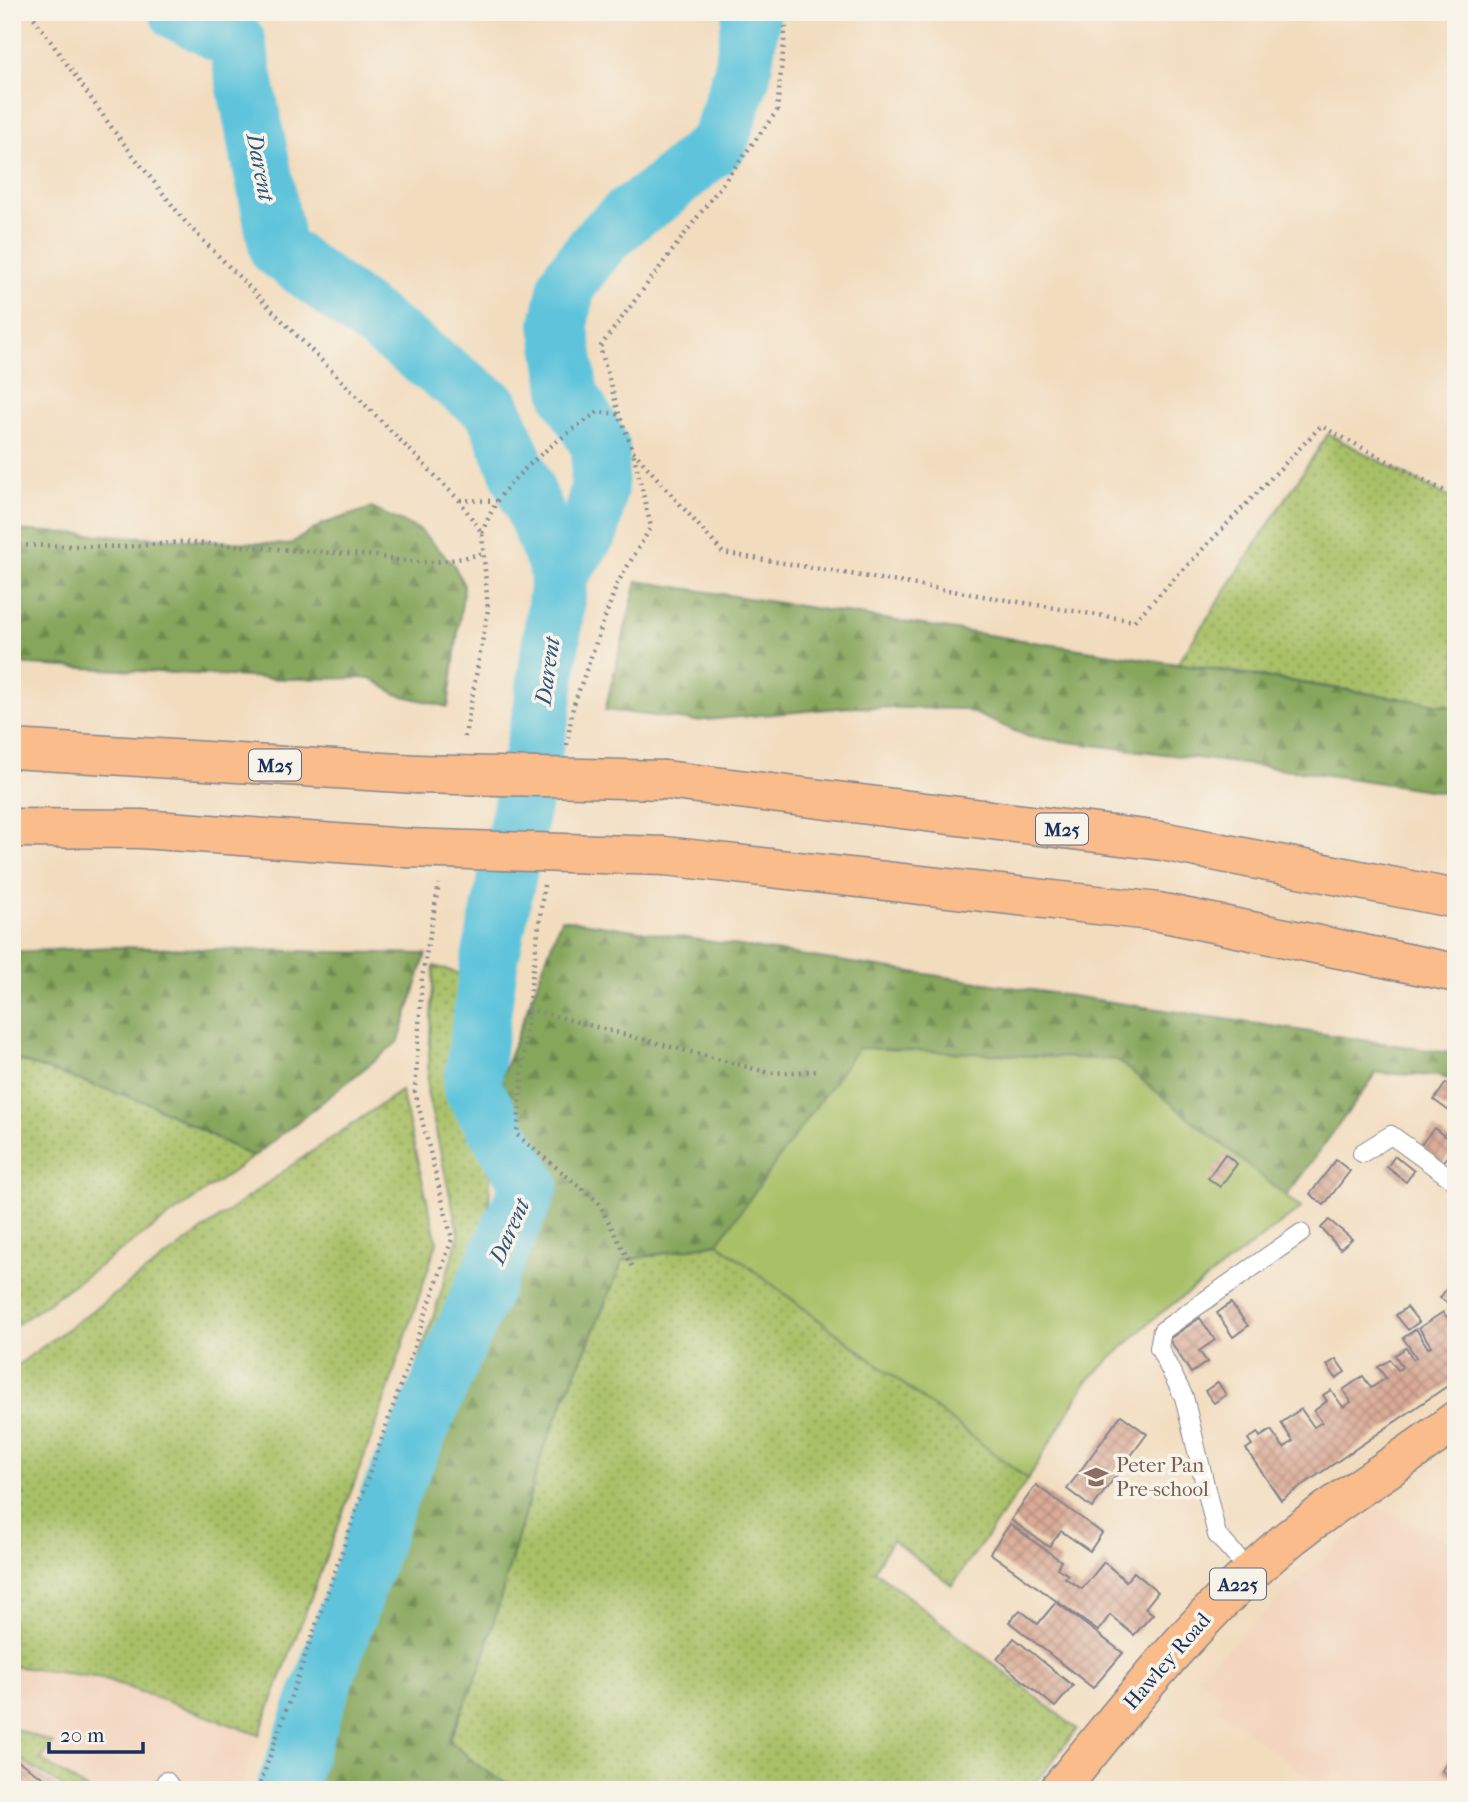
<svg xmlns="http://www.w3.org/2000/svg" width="1468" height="1802" font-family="'IM FELL French Canon',serif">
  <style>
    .built { fill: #f3d4be }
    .grass { fill: url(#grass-dots); stroke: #627862; stroke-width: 2 }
    .forest { fill: url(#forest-firs); stroke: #506a5c; stroke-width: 2 }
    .pitch { fill: #a8c066; stroke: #627862; stroke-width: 2 }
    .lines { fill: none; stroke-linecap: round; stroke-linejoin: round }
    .river { stroke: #5ec4db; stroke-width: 58 }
    .building { fill: url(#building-cross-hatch) }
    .service-casing { stroke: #86868e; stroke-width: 20 }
    .primary-casing { stroke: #86868e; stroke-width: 41 }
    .motorway-casing { stroke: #86868e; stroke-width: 41 }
    .path { stroke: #86868e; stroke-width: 4.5; stroke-dasharray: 2 5; stroke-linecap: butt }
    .service { stroke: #fff; stroke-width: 18 }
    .primary { stroke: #f9bc8a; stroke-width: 38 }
    .motorway { stroke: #f9bc8a; stroke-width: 38 }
    .motorway-bridge-casing { stroke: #86868e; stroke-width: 41; stroke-linecap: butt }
    .motorway-bridge { stroke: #f9bc8a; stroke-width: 38 }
    .labels { text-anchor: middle; stroke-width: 7; stroke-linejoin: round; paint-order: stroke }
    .shield { fill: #f7f3e8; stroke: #5d6a87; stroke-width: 2 }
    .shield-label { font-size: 19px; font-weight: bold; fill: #1b2f5e }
    .education-label { font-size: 21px; fill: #785e54; stroke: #f7f3e8; text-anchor: start }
    .street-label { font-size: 21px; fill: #1b2f5e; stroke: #f7f3e8 }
    .water-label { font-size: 23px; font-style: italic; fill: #2c547d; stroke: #f7f3e8 }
  </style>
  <defs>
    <pattern id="grass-dots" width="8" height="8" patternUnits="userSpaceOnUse" patternTransform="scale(1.75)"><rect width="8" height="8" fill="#a8c066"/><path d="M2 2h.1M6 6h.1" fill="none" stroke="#889c57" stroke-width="1.8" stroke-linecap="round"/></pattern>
    <pattern id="forest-firs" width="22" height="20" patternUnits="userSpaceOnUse" patternTransform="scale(1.75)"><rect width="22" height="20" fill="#86a65b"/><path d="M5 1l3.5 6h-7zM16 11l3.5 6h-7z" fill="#6d884e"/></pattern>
    <pattern id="building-cross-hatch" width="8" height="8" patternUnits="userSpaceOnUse" patternTransform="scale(1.75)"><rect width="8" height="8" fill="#dbab96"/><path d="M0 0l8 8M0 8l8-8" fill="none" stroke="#b18c7e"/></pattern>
  </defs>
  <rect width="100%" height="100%" fill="#f7f3e8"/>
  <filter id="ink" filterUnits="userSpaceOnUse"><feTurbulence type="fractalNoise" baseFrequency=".0143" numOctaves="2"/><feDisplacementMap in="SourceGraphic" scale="14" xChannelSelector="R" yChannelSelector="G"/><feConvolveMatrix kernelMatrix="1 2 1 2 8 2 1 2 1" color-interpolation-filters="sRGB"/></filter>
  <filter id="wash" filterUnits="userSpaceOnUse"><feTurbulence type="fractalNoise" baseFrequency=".00686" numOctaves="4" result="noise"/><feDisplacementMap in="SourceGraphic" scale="28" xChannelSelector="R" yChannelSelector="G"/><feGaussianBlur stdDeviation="1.57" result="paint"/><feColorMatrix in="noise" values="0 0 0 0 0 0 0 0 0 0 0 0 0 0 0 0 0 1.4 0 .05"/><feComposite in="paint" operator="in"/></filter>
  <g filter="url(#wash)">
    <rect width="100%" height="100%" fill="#f2dcbe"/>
    <!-- built -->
    <g class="built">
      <polygon points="1378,1507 1456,1545 1456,1790 1376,1790 1335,1771 1317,1784 1217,1708 1222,1698 1197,1676"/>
      <polygon points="12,1666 102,1678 259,1735 240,1790 12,1790"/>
    </g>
    <!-- grass -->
    <g class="grass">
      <polygon points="1328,434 1456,501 1456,707 1178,663"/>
      <polygon points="434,966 478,979 457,1085 491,1160 487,1248 435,1372 416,1380 418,1364 459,1236 427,1091"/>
      <polygon points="12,1058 151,1104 253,1157 12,1328"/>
      <polygon points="401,1091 437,1242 378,1420 259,1735 102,1678 12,1666 12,1369 292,1165"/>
      <polygon points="718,1243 1028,1479 952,1585 892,1540 874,1570 1077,1729 1030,1790 517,1790 480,1767 449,1741 480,1669 543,1450 623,1261"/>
      <polygon points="12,1728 53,1743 41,1760 88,1790 68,1790 12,1754"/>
    </g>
    <!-- forest -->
    <g class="forest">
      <polygon points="371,508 420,530 454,565 464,586 448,707 396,694 371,678 283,679 12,664 12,530 288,545 323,524"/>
      <polygon points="637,581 1456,707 1456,799 1442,792 1307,772 1029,737 964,709 850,707 695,721 605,710"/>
      <polygon points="561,919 1456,1054 1456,1081 1438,1076 1377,1073 1286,1196 1117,1060 858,1048 718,1243 623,1261 543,1450 480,1669 449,1740 480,1767 517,1790 261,1790 288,1743 454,1384 481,1344 553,1191 501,1079"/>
      <polygon points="112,947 426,954 399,1041 253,1157 151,1104 12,1058 12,952"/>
    </g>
    <!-- pitch -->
    <polygon class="pitch" points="858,1048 1117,1060 1301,1208 1153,1319 1087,1381 1028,1479 718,1243"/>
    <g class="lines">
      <!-- river -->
      <g class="river">
        <polyline points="178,12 237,42 278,249 493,409 560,573"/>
        <polyline points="285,1790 388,1499 530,1185 472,1087 489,964 542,710 560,573 591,528 599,487 601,448 570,395 559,324 568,282 602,239 630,214 658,195 719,143 742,74 752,12"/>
      </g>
    </g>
    <g id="blocks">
      <!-- building -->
      <g class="building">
        <polygon points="1446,1083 1456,1090 1456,1116 1434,1100"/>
        <polygon points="1434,1128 1456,1145 1441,1165 1419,1147"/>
        <polygon points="1225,1154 1237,1164 1220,1187 1208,1178"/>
        <polygon points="1395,1156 1414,1171 1406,1182 1387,1167"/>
        <polygon points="1336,1160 1350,1171 1324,1205 1310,1194"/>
        <polygon points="1329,1220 1352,1239 1340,1249 1321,1228"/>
        <polygon points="1456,1269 1456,1313 1448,1308 1451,1305 1440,1298 1453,1279 1450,1277"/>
        <polygon points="1231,1303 1248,1326 1233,1337 1217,1313"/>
        <polygon points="1407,1307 1419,1322 1408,1330 1396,1315"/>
        <polygon points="1443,1312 1456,1329 1456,1380 1281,1500 1246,1449 1252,1445 1248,1439 1258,1433 1260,1437 1271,1430 1284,1448 1293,1441 1281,1423 1301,1409 1314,1427 1322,1422 1314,1411 1327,1401 1323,1395 1331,1390 1343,1407 1351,1402 1343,1390 1363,1376 1371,1388 1386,1378 1378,1367 1390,1360 1398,1370 1402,1367 1395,1355 1406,1348 1413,1359 1416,1357 1403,1338 1416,1329 1428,1348 1431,1346 1419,1328"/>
        <polygon points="1200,1318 1215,1340 1199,1351 1207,1362 1191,1373 1169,1339"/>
        <polygon points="1336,1359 1345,1372 1336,1378 1327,1365"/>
        <polygon points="1218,1382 1226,1395 1214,1403 1205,1391"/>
        <polygon points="1121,1415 1147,1434 1092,1508 1067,1489"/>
        <polygon points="1036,1485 1102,1533 1090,1551 1061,1531 1049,1547 1011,1520"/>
        <polygon points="1010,1524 1061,1561 1057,1568 1068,1575 1065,1578 1082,1589 1104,1562 1126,1581 1134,1572 1158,1592 1145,1608 1153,1614 1134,1635 1110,1615 1098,1631 990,1553"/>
        <polygon points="1056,1602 1123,1653 1093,1688 1009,1622 1020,1610 1038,1624"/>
        <polygon points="1014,1638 1073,1686 1055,1707 997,1659"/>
        <polygon points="1456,1744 1456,1779 1442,1771"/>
        <polygon points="12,1757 62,1790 12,1790"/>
      </g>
    </g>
  </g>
  <g filter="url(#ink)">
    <use href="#blocks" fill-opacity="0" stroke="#86868e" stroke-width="2"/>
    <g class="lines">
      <!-- service casing -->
      <g class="service-casing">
        <g id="service">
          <polyline points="1362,1153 1391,1135 1456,1182"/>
          <polyline points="1251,1572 1217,1535 1184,1397 1159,1348 1162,1331 1301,1233"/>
          <polyline points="166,1781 173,1790"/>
        </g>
      </g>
      <!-- primary casing -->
      <g class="primary-casing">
        <path id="primary" d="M 1059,1790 C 1131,1701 1201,1611 1290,1538 C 1343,1496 1402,1462 1456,1420"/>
      </g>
      <!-- motorway casing -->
      <g class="motorway-casing">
        <g id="motorway">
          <polyline points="12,749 416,774"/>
          <polyline points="665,780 1162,841 1456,899"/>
          <polyline points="12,828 141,829 406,848"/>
          <polyline points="665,856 1159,912 1456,973"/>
        </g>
      </g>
      <!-- path -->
      <g class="path">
        <polyline points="30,12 114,131 187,224 459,500 482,533 488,610 464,741"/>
        <polyline points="787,12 777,111 600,347 619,414 633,451 723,553 1134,621 1321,426 1456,497"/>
        <polyline points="460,500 496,501"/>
        <path d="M 482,533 C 487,521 492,509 499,498 C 525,463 563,436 598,412 L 619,414"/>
        <path d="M 12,545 L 126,547 L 181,542 L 377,556 C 420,566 443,563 485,553"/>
        <polyline points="567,745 573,707 617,584 651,527 633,452"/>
        <polyline points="544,885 528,1009 517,1135 598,1202 634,1270"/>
        <polyline points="528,1009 770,1073 817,1071"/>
        <polyline points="258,1790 452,1239 415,1092 422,977 439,884"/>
      </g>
      <!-- service -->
      <use href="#service" class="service"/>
      <!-- primary -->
      <use href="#primary" class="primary"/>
      <!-- motorway -->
      <use href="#motorway" class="motorway"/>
      <!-- motorway-bridge casing -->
      <g class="motorway-bridge-casing">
        <g id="motorway-bridge">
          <polyline points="416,774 665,780"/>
          <polyline points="406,848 665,856"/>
        </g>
      </g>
      <!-- motorway-bridge -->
      <use href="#motorway-bridge" class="motorway-bridge"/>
    </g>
  </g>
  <!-- icons -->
  <defs>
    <g id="school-bare" transform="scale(1.89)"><path d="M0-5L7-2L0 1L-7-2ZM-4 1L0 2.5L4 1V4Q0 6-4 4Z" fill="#8d6e63" stroke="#f7f3e8" stroke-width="2.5" paint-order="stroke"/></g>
  </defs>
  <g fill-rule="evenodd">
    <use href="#school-bare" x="1096" y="1477"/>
  </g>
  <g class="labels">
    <!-- shield labels -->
    <g class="shield">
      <rect x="249" y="749.5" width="52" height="31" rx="5"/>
      <rect x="1036" y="813.5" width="52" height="31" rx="5"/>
      <rect x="1210" y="1568.5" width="56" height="31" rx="5"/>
    </g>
    <g class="shield-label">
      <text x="275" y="772">M25</text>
      <text x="1062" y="836">M25</text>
      <text x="1238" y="1591">A225</text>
    </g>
    <!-- education labels -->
    <g class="education-label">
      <text x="1116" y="1472">Peter Pan<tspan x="1116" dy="24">Pre-school</tspan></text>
    </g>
    <!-- street labels -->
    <g class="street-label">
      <text transform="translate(1167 1661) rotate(-49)" y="7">Hawley Road</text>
    </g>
    <!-- water labels -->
    <g class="water-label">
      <text transform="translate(261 167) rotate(79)" y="8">Darent</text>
      <text transform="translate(547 671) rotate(-82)" y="8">Darent</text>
      <text transform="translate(509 1231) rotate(-66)" y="8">Darent</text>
    </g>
  </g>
  <!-- margin -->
  <rect width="1468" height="1802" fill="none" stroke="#f7f3e8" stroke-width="42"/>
  <!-- scale -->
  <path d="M49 1742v10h94v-10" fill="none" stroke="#1b2f5e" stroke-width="3.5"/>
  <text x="60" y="1742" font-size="21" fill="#1b2f5e" stroke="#f7f3e8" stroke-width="5" paint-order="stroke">20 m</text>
</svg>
